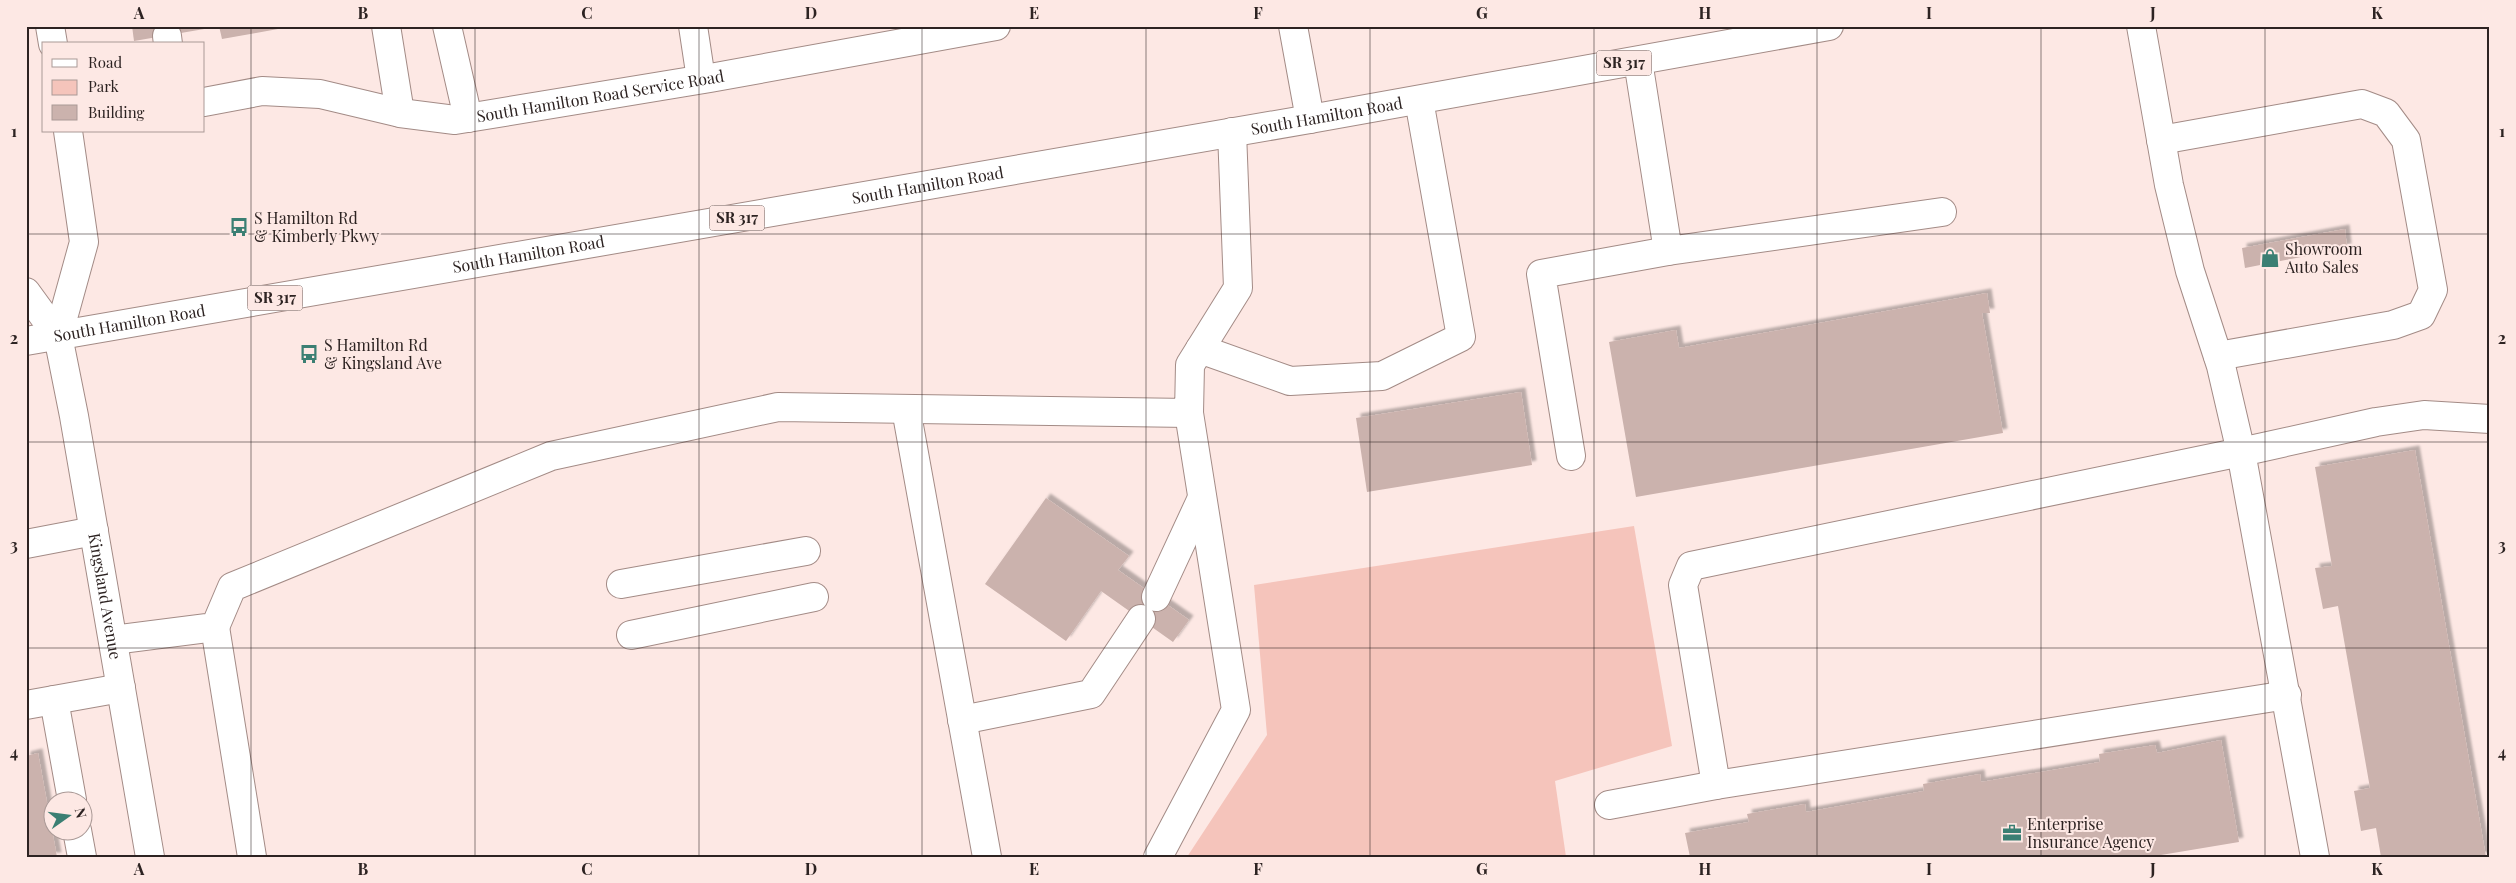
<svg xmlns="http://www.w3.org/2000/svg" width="2516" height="883" font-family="'Playfair Display',serif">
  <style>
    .green { fill: #f5c4bb }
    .building { fill: #cbb2ad; filter: url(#shadow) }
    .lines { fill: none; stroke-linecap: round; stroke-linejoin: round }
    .minor-casing { stroke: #a38b86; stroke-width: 30 }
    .major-casing { stroke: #a38b86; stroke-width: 30 }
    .minor { stroke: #fff; stroke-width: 28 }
    .major { stroke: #fff; stroke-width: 28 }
    .grid { fill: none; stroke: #2d2322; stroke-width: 1; stroke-opacity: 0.55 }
    .labels { text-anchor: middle; stroke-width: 4; stroke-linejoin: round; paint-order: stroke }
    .shield { fill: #fde8e4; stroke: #6b5e5c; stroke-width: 1 }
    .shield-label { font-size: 15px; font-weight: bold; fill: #2d2322 }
    .street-label { font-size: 16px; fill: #2d2322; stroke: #fde8e4 }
    .poi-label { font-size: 16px; fill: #2d2322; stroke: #fde8e4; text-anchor: start }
    .neatline { fill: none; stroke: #2d2322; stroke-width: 2 }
    .grid-label { font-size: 16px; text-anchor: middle; font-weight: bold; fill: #2d2322 }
  </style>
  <defs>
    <filter id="shadow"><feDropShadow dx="4.5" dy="-4.5" stdDeviation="1" flood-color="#0004"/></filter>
  </defs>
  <rect width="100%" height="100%" fill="#fde8e4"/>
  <!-- green -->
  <polygon class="green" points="1634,526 1672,746 1555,781 1566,857 1187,857 1267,735 1254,585"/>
  <!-- building -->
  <g class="building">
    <polygon points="132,26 216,26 216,27 134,41"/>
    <polygon points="219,26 289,26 289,27 222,39"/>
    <polygon points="2345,229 2347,248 2245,268 2242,248"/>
    <polygon points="1987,293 1990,313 1982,313 2003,433 1636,497 1609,342 1676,330 1679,348"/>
    <polygon points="1521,392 1532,465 1367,492 1356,418"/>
    <polygon points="2415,450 2486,857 2381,857 2376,828 2361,831 2354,791 2370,788 2338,606 2323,609 2315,568 2332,566 2315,467"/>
    <polygon points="1046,498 1129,556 1118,570 1189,620 1173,642 1101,591 1066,641 985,584"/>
    <polygon points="2221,740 2239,842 2149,857 1690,857 1685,833 1749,822 1747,814 1805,804 1806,812 1924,791 1923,784 1980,774 1981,782 2100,762 2099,754 2155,745 2157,753"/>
    <polygon points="38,753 57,857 26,857 26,756"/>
  </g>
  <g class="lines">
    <!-- minor casing -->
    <g class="minor-casing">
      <g id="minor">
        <polyline points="50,26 53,44"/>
        <polyline points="386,26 400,113"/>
        <polyline points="447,26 468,118"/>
        <polyline points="693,26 701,79"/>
        <polyline points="1293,26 1310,119"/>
        <polyline points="2141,26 2169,185 2190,271 2221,366 2241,452 1691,566 1683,585 1716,785 2287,695"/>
        <polyline points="167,36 168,44"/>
        <polyline points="1638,61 1668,251 1942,212"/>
        <path id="s1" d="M 204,102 L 262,91 L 320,94 L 400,113 L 455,120 L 710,78 L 996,26"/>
        <polyline points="2161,140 2362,104 2386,113 2406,140 2433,290 2421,315 2393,325 2218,356"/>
        <path id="s2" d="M 26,292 L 58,336 L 74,416 L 150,857"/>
        <polyline points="58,336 84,242 68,131"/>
        <polyline points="1200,349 1290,381 1382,376 1461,337 1419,100"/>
        <polyline points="906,409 987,857"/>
        <polyline points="1571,456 1541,274 1668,251"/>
        <polyline points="26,544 94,531"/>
        <polyline points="621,584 806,551"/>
        <polyline points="1156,597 1202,498"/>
        <polyline points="215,627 252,857"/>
        <polyline points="631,635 814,597"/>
        <polyline points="113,640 215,627 232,587 551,456 778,407 1189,413 1190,365 1238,288 1232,132"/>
        <polyline points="54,700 72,800"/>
        <polyline points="26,705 121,688"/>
        <polyline points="962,720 1091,694 1141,619"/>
        <polyline points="1609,805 1716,785"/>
        <polyline points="77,830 82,857"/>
        <polyline points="1158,857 1236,710 1189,413"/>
        <polyline points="2315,857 2241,452 2376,422 2424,415 2490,419"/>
      </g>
    </g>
    <!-- major casing -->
    <g class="major-casing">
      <g id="major">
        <path id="s3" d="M 26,341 L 1310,119 L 1829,26"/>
      </g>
    </g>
    <!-- minor -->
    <use href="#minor" class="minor"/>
    <!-- major -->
    <use href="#major" class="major"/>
  </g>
  <!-- grid -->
  <path class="grid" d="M 251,26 L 251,857M 475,26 L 475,857M 699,26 L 699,857M 922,26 L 922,857M 1146,26 L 1146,857M 1370,26 L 1370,857M 1594,26 L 1594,857M 1817,26 L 1817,857M 2041,26 L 2041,857M 2265,26 L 2265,857M 26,234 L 2490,234M 26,442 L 2490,442M 26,648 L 2490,648"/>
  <!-- icons -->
  <defs>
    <g id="bus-bare" transform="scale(1.5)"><path d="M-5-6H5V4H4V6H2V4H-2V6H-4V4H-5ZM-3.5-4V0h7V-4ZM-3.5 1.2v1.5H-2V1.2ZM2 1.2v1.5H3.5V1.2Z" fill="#3b7f73" stroke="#fde8e4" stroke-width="2.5" paint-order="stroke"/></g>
    <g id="shop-bare" transform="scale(1.5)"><path d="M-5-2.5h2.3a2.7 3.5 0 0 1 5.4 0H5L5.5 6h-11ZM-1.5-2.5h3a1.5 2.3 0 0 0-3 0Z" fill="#3b7f73" stroke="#fde8e4" stroke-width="2.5" paint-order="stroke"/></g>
    <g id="office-bare" transform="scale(1.5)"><path d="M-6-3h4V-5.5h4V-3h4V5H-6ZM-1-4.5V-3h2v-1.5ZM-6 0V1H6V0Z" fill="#3b7f73" stroke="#fde8e4" stroke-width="2.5" paint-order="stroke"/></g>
  </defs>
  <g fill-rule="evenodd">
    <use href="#bus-bare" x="239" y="227"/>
    <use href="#shop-bare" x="2270" y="258"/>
    <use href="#bus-bare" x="309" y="354"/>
    <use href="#office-bare" x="2012" y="833"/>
  </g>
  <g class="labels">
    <!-- shield labels -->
    <g class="shield">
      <rect x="1596.5" y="50.5" width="55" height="25" rx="4"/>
      <rect x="709.5" y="205.5" width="55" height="25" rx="4"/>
      <rect x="247.5" y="285.5" width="55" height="25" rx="4"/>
    </g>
    <g class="shield-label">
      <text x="1624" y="68">SR 317</text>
      <text x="737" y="223">SR 317</text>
      <text x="275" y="303">SR 317</text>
    </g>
    <!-- street labels -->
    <g class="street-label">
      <text dy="6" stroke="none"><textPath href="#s1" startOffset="402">South Hamilton Road Service Road</textPath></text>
      <text dy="6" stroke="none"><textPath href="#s3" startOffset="1320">South Hamilton Road</textPath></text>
      <text dy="6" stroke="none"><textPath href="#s3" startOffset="915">South Hamilton Road</textPath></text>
      <text dy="6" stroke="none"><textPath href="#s3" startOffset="510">South Hamilton Road</textPath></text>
      <text dy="6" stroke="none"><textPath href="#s3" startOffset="105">South Hamilton Road</textPath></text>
      <text dy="6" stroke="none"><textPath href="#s2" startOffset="319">Kingsland Avenue</textPath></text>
    </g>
    <!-- poi labels -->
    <g class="poi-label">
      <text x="254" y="224">S Hamilton Rd<tspan x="254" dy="18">&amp; Kimberly Pkwy</tspan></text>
      <text x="2285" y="255">Showroom<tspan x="2285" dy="18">Auto Sales</tspan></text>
      <text x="324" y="351">S Hamilton Rd<tspan x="324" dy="18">&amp; Kingsland Ave</tspan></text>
      <text x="2027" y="830">Enterprise<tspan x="2027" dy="18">Insurance Agency</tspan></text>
    </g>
  </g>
  <!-- border -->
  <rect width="2516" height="883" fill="none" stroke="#fde8e4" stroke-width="55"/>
  <!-- legend -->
  <rect x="42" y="42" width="162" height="90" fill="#fde8e4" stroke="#aa9996"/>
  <rect x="52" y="59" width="25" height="8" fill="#ffffff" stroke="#aa9996"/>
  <text x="88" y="68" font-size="15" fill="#2d2322">Road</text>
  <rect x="52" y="80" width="25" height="15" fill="#f5c4bb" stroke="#aa9996"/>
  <text x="88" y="92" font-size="15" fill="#2d2322">Park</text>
  <rect x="52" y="105" width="25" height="15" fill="#cbb2ad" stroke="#aa9996"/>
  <text x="88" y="118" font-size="15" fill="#2d2322">Building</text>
  <!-- north arrow -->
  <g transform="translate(68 816) rotate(76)"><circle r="24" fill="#fde8e4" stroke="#aa9996"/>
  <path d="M0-4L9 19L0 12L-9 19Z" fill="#3b7f73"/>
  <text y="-8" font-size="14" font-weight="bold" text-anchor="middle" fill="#2d2322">N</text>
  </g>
  <rect x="28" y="28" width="2460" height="828" class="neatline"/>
  <g class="grid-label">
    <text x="139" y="19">A</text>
    <text x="363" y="19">B</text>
    <text x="587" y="19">C</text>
    <text x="811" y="19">D</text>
    <text x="1034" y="19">E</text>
    <text x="1258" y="19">F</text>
    <text x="1482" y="19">G</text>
    <text x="1705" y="19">H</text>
    <text x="1929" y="19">I</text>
    <text x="2153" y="19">J</text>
    <text x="2377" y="19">K</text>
    <text x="14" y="137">1</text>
    <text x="2502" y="137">1</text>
    <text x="14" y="344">2</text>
    <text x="2502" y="344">2</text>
    <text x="14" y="551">3</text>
    <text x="2502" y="551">3</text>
    <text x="14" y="758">4</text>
    <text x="2502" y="758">4</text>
    <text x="139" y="875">A</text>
    <text x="363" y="875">B</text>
    <text x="587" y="875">C</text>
    <text x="811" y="875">D</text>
    <text x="1034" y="875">E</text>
    <text x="1258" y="875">F</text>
    <text x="1482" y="875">G</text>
    <text x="1705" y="875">H</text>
    <text x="1929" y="875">I</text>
    <text x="2153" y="875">J</text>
    <text x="2377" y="875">K</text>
  </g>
</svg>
